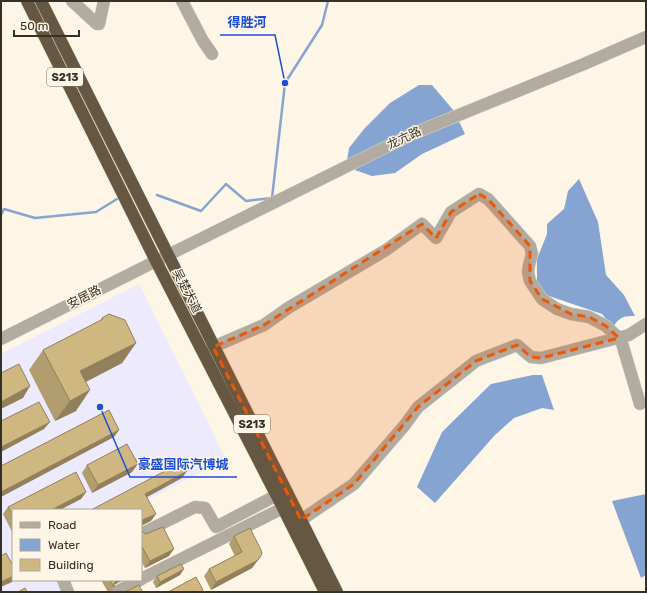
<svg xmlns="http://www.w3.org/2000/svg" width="647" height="593" font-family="Rubik,'Noto Sans SC',sans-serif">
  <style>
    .commercial { fill: #eceafc }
    .water { fill: #86a4d2 }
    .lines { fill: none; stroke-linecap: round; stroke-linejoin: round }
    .stream { stroke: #86a4d2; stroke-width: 2.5 }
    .minor-casing { stroke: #d9d2c3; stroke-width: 13 }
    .highway-casing { stroke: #d9d2c3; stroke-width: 13 }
    .minor { stroke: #b2aba0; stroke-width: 12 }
    .highway { stroke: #655741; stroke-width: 12 }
    .wall { fill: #b29d70 }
    .shaded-wall { fill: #91805b }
    .building { fill: #cfb782; stroke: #91805b }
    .marked { fill: #e8590c; fill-opacity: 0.2; stroke: #e8590c; stroke-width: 3; stroke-dasharray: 8 5; stroke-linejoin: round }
    .labels { text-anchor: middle; stroke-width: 3; stroke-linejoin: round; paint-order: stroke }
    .shield { fill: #fdf5e5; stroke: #726c5f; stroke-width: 1 }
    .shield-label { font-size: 11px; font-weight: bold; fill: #363126 }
    .street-label { font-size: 12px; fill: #363126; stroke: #fdf5e5 }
    .leader { fill: none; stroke: #1d4ed8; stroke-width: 1.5 }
    .callout-dot { fill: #1d4ed8; stroke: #fdf5e5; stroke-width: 1.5 }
    .callout-label { font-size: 13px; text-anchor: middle; font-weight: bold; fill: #1d4ed8; stroke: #fdf5e5; stroke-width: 3; stroke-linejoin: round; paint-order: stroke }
  </style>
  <rect width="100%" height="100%" fill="#fdf5e5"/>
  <!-- commercial -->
  <polygon class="commercial" points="139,284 226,459 129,510 13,510 13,580 56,580 62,592 1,592 1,354"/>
  <!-- water -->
  <g class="water">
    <polygon points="419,85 432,85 454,111 465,134 422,154 395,173 372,176 346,167 349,148 364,129 390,103"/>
    <path d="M 579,179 L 598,222 L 606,275 L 624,295 L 635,316 C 623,316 620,317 613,327 L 602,314 L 546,295 L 537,281 L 537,259 L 547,234 L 547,224 L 564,209 L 568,191 Z"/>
    <polygon points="533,375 542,375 554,410 542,408 514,418 494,436 435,503 417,487 442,432 491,384"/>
    <polygon points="646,494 646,575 641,578 612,501"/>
  </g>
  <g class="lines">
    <!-- stream -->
    <g class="stream">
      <polyline points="157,195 201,211 226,184 246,201 272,198 285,83 322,25 328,1"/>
      <polyline points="1,215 4,209 35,218 96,212 117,199"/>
    </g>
    <!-- minor casing -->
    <g class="minor-casing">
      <g id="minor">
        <polyline points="72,1 97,24 99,24 104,1"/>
        <polyline points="182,1 203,41 212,54"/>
        <polyline points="1,339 156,261 412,134 584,64 646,37"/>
        <polyline points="213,347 264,325 288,308 386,250 422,224 436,238 451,212 479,194 488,199 530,246 532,254 529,265 528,272 530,281 542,299 557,309 571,314 589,317 606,326 621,340 640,404"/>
        <polyline points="301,520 354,484 404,426 418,407 476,361 517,345 531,357 541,358 629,335 646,324"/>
        <polyline points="141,534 195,507 205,508 216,527 277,495"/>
        <polyline points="141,579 283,508"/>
        <polyline points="63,580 68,592"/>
        <polyline points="116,592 140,580"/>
      </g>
    </g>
    <!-- highway casing -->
    <g class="highway-casing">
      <g id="highway">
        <polyline points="27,1 156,261 283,508 325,592"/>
        <path d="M 41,1 C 140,198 238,395 337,592"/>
      </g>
    </g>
    <!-- minor -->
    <use href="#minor" class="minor"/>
    <!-- highway -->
    <use href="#highway" class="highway"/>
  </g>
  <!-- wall -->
  <g class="wall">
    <polygon points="102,318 136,343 122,363 86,382 76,411 55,421 29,370 43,350 100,321"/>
    <polygon points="87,465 132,472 92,493 82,473"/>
    <polygon points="86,492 81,499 13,510 13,534 3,514 8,507"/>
    <polygon points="141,531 169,556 145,568 141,561"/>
    <polygon points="234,536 258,560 252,568 211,590 204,576 209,569 235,556 229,544"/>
    <polygon points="180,575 156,588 153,582 157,576"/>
    <polygon points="101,580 123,580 114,585 114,587 110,592 108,592"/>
  </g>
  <!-- shaded-wall -->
  <g class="shaded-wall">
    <polygon points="136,343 122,363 66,392 80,371"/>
    <polygon points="30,386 23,398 1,409 1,402"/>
    <polygon points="90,390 76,411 55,421 70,401"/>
    <polygon points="50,422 44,429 1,452 1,447"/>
    <polygon points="119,430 114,437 1,497 1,492"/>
    <polygon points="138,464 132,472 92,493 98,485"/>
    <polygon points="187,471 182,478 140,501 145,494"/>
    <polygon points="86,492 81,499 60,510 51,510"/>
    <polygon points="156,514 151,521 141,526 141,522 142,520"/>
    <polygon points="174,549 169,556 145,568 150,561"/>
    <polygon points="258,560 252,568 211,590 216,582"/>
    <polygon points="184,569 180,575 156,588 160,582"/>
    <polygon points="13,576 13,580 12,582 1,587 1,582"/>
    <polygon points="116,580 123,580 112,586 112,584"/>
  </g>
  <!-- building -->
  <g class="building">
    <polygon points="109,314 125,320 136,343 80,371 90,390 70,401 43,350 103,319 102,318"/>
    <polygon points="19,364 30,386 1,402 1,373"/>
    <polygon points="39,402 50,422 1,447 1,421"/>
    <polygon points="109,410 119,430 1,492 1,466"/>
    <polygon points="127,444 138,464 98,485 87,465"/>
    <polygon points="182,462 187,471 145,494 156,514 142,520 141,522 141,510 91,510"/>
    <polygon points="76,472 86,492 51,510 13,510 13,516 8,507"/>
    <polygon points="163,527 174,549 150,561 141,545 141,531 146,534"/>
    <polygon points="250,528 261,550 262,554 258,560 216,582 209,569 242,552 234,536"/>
    <polygon points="6,553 13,566 13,576 1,582 1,556"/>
    <polygon points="181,564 184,569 160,582 157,576"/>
    <polygon points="196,577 203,590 200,592 168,592"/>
    <polygon points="110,580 116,580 115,581 114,587"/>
    <polygon points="139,585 142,591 141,592 125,592"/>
    <polygon points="25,588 27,592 18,592"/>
  </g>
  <!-- marked area -->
  <path class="marked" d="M 479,194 L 488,199 L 530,246 L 530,281 L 542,299 L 571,314 L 589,317 L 606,326 L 619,338 L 541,358 L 531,357 L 517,345 L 476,361 L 418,407 L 354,484 L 301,520 L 213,347 L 264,325 L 422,224 L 436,238 L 451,212 Z"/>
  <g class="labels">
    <!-- shield labels -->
    <g class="shield">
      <rect x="47" y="68" width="36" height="18" rx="3"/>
      <rect x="234" y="415" width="36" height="18" rx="3"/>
    </g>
    <g class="shield-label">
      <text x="65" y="81">S213</text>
      <text x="252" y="428">S213</text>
    </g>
    <!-- street labels -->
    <g class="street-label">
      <text transform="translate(404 138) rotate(-25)" y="4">龙亢路</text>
      <text transform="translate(187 291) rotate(63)" y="4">吴楚大道</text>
      <text transform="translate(84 297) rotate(-27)" y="4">安居路</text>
    </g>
  </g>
  <!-- callouts -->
  <path class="leader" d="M285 83L275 35H220M100 407L130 477H237"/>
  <g class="callout-dot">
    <circle cx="285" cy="83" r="4"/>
    <circle cx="100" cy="407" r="4"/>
  </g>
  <g class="callout-label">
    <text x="247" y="27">得胜河</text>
    <text x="183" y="469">豪盛国际汽博城</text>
  </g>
  <!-- border -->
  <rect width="647" height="593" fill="none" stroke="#363126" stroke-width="4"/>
  <!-- legend -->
  <rect x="12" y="509" width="130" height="72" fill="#fdf5e5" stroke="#ada799"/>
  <rect x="20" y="522" width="20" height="6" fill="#b2aba0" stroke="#ada799"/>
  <text x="48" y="529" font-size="12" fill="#363126">Road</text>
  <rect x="20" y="539" width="20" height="12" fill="#86a4d2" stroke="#ada799"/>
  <text x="48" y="549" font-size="12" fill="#363126">Water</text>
  <rect x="20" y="559" width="20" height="12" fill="#cfb782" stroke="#ada799"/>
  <text x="48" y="569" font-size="12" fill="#363126">Building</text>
  <!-- scale -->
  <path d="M14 30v6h65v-6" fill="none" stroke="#363126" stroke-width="2"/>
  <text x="20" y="30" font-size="12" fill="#363126" stroke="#fdf5e5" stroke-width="3" paint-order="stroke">50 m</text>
</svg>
